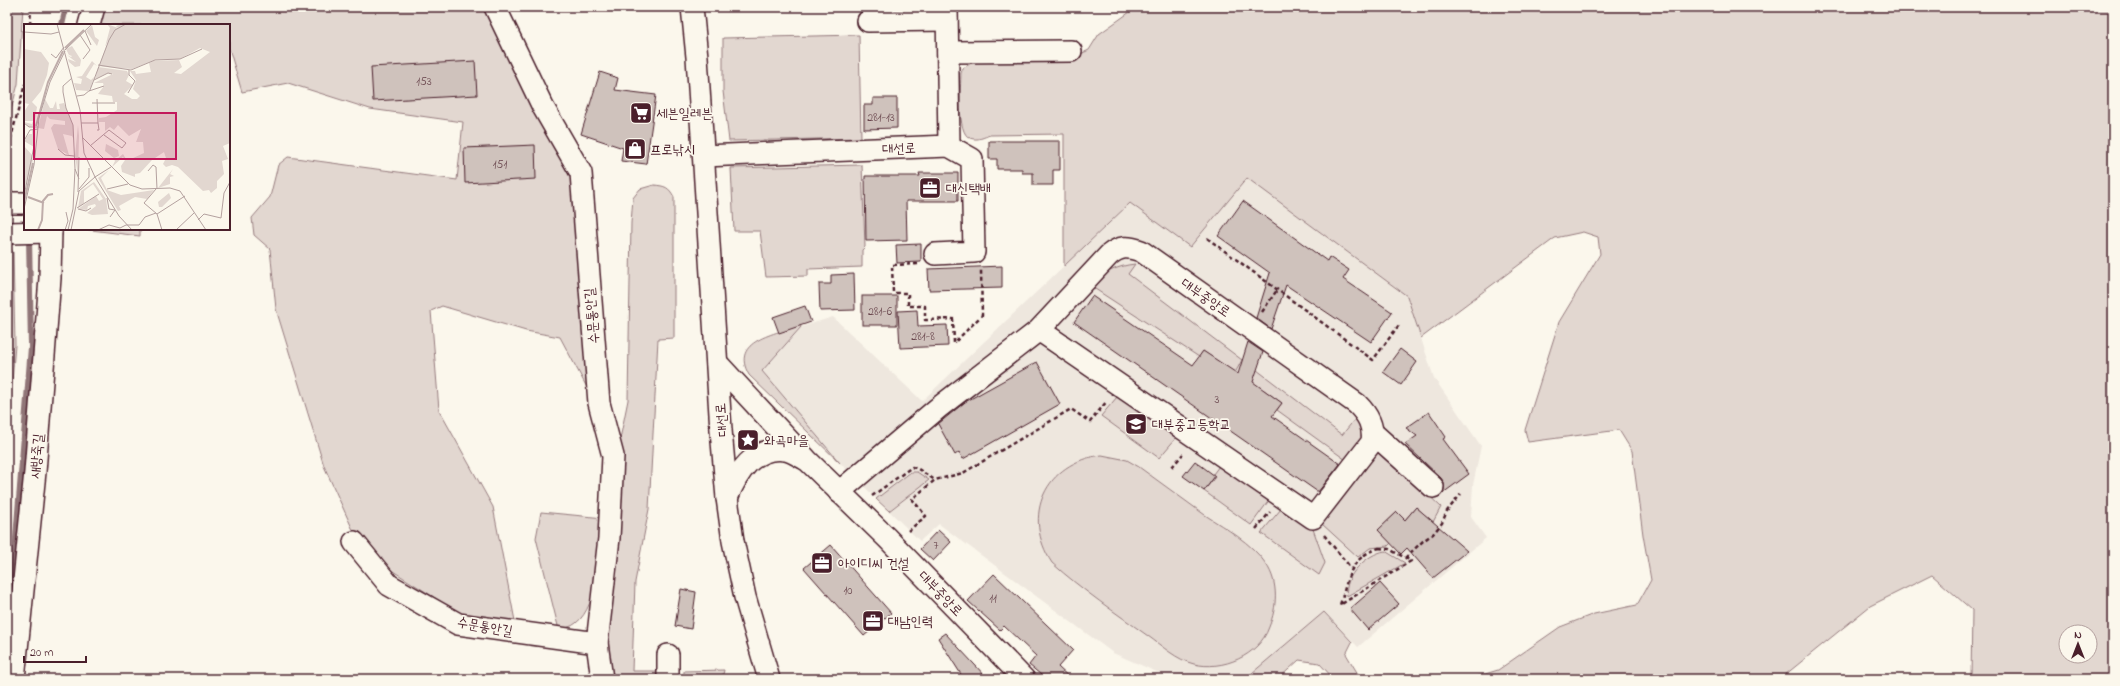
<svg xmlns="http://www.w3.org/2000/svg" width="2120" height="686" font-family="'Indie Flower','Poor Story',sans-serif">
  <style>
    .built { fill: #eee7de }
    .green { fill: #e2d7d0; stroke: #967b7e; fill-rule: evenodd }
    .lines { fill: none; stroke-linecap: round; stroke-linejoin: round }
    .stream { stroke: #907477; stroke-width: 6 }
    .building { fill: #cfc2bc; stroke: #4a1f2b }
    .minor-casing { stroke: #4a1f2b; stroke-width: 24 }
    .path { stroke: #4a1f2b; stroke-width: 2.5; stroke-dasharray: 4 3; stroke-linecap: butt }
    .minor { stroke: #fbf7ec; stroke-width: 21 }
    .labels { text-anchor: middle; stroke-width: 3.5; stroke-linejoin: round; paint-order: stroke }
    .number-label { font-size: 12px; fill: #6b484f }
    .poi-label { font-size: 14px; fill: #4a1f2b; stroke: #fbf7ec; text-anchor: start }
    .street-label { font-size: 14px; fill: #4a1f2b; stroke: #fbf7ec }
    .inset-river { fill: none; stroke: #bfadaa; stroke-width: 2 }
    .inset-road { fill: none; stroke: #b4a19f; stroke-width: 1 }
    .view { fill: #c2185b; fill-opacity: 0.15; stroke: #c2185b; stroke-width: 2 }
    .inset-edge { fill: none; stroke: #4a1f2b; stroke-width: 2 }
  </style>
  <rect width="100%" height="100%" fill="#fbf7ec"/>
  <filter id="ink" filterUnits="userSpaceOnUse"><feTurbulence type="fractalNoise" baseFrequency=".025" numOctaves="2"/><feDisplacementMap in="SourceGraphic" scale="8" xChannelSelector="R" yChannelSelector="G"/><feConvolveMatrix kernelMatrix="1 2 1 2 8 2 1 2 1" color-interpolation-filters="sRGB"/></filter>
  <g filter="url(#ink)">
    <!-- built -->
    <polygon class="built" points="1247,177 1407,296 1434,378 1481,446 1473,485 1471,517 1486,538 1358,647 1324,612 1245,679 1173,679 1113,653 939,524 920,541 840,463 762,371 801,327 833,317 922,401 1130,203 1190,247"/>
    <!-- green -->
    <g class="green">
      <polygon points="7,7 23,7 18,84 7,125"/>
      <polygon points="103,7 486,7 575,184 592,397 560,337 526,331 442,306 431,311 439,410 493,507 515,621 462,615 385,566 353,530 324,466 276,309 270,249 254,235 252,218 270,197 278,165 288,157 457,180 463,122 370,109 288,83 242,92 229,48 229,25 98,25"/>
      <path d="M 1137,7 L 2113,7 L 2113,679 L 1971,679 L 1972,610 L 1932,575 L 1870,606 L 1780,679 L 1469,679 L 1498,670 L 1560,627 L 1594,614 L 1637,605 L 1651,580 L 1643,535 L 1632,451 L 1619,430 L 1528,442 L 1525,430 L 1559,322 L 1600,254 L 1598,237 L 1583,232 L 1555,238 L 1421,338 L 1407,296 L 1247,178 L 1190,247 L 1130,203 L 1064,266 L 1064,134 L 990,135 C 984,137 978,141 970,138 C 956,133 961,86 961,73 L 963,68 L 973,62 L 1064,62 L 1089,50 L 1099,34 ZM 2066,632 L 2090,632 L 2090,656 L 2066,656 Z"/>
      <polygon points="859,35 861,138 729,141 723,91 723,38"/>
      <polygon points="862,165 865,247 862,250 862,267 808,269 808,276 766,277 760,231 734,231 731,168"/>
      <path d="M 654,185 C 665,186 669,187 674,197 L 674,338 L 658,339 L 649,509 L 635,582 L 632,671 L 659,671 L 659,679 L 610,679 L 605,655 L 618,449 L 628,400 L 631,223 L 633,198 L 640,189 Z"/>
      <polygon points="83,229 140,229 140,236"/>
      <polygon points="7,244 13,252 15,345 7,443"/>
      <path d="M 1135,264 L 1128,274 L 1242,360 L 1235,373 L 1203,351 L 1199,357 L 1089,285 C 1104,273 1116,266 1135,264 Z"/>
      <path d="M 800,325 L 801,327 L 762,371 L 840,463 L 749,375 C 729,340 776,334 800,325 Z"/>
      <polygon points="1257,370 1342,435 1359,414 1366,433 1346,460 1277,410 1282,403 1264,390 1246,389"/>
      <polygon points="1117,397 1120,397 1175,435 1176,438 1159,458 1101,416"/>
      <polygon points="1380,449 1441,507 1433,522 1416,507 1405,520 1397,512 1378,530 1391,543 1388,546 1370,548 1358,557 1322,524 1374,451"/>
      <path d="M 1102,455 L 1127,460 L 1139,467 C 1161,483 1183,499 1205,515 C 1226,529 1251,542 1266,564 C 1279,583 1277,607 1269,627 C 1259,656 1222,671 1194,664 C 1177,660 1162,646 1148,636 C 1116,613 1082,590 1052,563 C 1021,516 1045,462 1102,455 Z"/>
      <polygon points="1219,466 1270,499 1251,525 1204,491 1215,477 1213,474"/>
      <polygon points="911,472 917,472 929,480 889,511 876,499"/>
      <polygon points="1286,508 1313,529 1325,563 1319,575 1261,533 1281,509"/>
      <path d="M 541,512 L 604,518 C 601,545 599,606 576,623 C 572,627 564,628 559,630 L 536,538 Z"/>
      <path d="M 1385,551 L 1405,563 L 1347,596 C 1343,576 1367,554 1385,551 Z"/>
      <polygon points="1324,612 1352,642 1346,654 1361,679 1334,679 1319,663 1299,660 1278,679 1245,679"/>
      <polygon points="724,670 722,679 684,679 684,671"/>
    </g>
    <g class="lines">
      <!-- stream -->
      <g class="stream">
        <polyline points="62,25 66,7"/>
        <polyline points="9,627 31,347 29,237"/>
      </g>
    </g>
    <!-- building -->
    <g class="building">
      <polygon points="475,61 477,95 373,101 371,67"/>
      <polygon points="600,72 618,78 615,90 656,95 646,164 621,161 623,148 581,134"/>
      <polygon points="873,98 897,98 897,128 864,129 864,105 873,105"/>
      <polygon points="989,141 1060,141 1060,170 1053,170 1053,185 1033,185 1033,173 1022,173 1022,169 997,169 997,159 989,159"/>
      <polygon points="535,145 536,179 465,183 464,148"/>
      <polygon points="919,173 958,173 958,201 906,201 907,240 866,241 865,176 920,176"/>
      <polygon points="1243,201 1327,261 1329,257 1349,270 1343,279 1392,312 1371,342 1286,285 1271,329 1256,318 1270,273 1218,236"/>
      <polygon points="921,244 921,262 897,263 896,245"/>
      <polygon points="1002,266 1002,288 929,290 928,269"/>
      <polygon points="854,274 855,310 820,311 819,284 831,284 831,275"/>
      <rect x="862" y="296" width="35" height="29"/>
      <polygon points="1092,296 1193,365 1203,351 1238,374 1248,342 1263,352 1253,382 1282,403 1272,416 1340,464 1318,492 1074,322"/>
      <polygon points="805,306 811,322 779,333 773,317"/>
      <polygon points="917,310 918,326 947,325 948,346 900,348 898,311"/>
      <polygon points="1400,349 1417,362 1401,385 1383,372"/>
      <polygon points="1037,362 1060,404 963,459 959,452 955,455 938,424 965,402"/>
      <polygon points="1429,412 1446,437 1443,439 1469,474 1443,493 1444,484 1441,478 1405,444 1417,436 1406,428"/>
      <polygon points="1195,461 1215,476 1204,491 1183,476"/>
      <polygon points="1416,507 1467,551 1433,578 1407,548 1401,554 1378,530 1397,512 1405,520"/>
      <polygon points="938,530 951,542 933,561 920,549"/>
      <polygon points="831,545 891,613 864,636 804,568"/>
      <polygon points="994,574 1073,650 1058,667 1071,679 1046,679 1029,665 1036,656 1004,626 1000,630 968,601"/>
      <polygon points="1380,583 1399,604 1368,630 1350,609"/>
      <polygon points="681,589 696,592 691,629 675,626"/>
      <polygon points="945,633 988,679 964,679 938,638"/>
    </g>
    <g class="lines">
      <!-- minor casing -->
      <g class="minor-casing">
        <g id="minor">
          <polyline points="495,7 543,107 581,173 599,403 613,456 609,538 597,643 602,679"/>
          <polyline points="692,7 697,57 721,430 727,498 733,541 745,597 769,679"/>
          <polyline points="947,7 949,146"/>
          <polyline points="868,21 947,20"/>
          <polyline points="89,25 94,7"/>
          <polyline points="948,52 1071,51"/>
          <polyline points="704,156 949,146 972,159 974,252 935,254"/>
          <polyline points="7,203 25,203"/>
          <polyline points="7,233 51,232"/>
          <polyline points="717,363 807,460 887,538 1024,679"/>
          <polyline points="1373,433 1433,487"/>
          <path d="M 839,492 L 938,408 L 1039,330 L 1109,255 C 1120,246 1128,246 1141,251 L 1357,404 C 1368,415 1374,426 1372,442 L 1313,518 L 1039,330"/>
          <path d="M 727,498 C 737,473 753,446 785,450 C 791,451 799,456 805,459"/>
          <polyline points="354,542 389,585 458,624 597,643"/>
          <polyline points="14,679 35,472 50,278 51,229"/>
          <polyline points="668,679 668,655"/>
        </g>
      </g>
      <!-- path -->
      <g class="path">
        <polyline points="30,25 31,7"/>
        <polyline points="7,153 25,84"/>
        <polyline points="1207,238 1373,360 1399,325"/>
        <polyline points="918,264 892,265 893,293 908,293 908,306 925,306 925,320 953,319 954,343 982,315 981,270"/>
        <polyline points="1262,312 1277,290"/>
        <polyline points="1172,467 1183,454"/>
        <polyline points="872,496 912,467 918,469 935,480"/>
        <polyline points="1256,529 1270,512"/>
        <polyline points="908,531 926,516 912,499 935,480 963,473 1071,409 1090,422 1107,401"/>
        <polyline points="1324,535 1351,568"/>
        <path d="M 1379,548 L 1389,549 L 1411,561 L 1340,605 C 1348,579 1349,558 1379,548 Z"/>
        <polyline points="1405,558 1423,541 1433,534 1442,523 1447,511 1461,494"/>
      </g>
      <!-- minor -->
      <use href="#minor" class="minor"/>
    </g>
  </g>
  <!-- icons -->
  <defs>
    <g id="supermarket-square" transform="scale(1.15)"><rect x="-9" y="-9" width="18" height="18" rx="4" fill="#4a1f2b" stroke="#fbf7ec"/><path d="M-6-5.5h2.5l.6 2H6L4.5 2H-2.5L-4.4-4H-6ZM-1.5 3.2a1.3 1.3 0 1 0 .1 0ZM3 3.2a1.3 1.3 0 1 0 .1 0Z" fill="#fff"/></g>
    <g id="shop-square" transform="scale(1.15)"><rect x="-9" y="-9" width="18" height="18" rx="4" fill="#4a1f2b" stroke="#fbf7ec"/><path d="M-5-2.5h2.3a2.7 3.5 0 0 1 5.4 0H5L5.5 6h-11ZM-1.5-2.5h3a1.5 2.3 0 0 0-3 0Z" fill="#fff"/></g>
    <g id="office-square" transform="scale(1.15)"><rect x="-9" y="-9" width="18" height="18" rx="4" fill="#4a1f2b" stroke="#fbf7ec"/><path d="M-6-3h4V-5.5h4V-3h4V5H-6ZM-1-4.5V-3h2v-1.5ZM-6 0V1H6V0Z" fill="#fff"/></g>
    <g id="school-square" transform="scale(1.15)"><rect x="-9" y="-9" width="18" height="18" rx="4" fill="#4a1f2b" stroke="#fbf7ec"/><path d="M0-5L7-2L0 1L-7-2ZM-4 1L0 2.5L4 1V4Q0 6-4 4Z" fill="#fff"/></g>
    <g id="sight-square" transform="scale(1.15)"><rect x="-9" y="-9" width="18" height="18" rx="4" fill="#4a1f2b" stroke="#fbf7ec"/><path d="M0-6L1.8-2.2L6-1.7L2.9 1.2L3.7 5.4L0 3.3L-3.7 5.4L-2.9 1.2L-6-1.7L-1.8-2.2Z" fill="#fff"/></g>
  </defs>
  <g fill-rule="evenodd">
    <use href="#supermarket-square" x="641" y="113"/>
    <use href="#shop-square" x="635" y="149"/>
    <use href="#office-square" x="930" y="188"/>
    <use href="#school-square" x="1136" y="424"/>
    <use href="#sight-square" x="748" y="440"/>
    <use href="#office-square" x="822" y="563"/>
    <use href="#office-square" x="873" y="621"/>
  </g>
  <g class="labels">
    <!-- number labels -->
    <g class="number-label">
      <text x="424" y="85">153</text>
      <text x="881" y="121">281-13</text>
      <text x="500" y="168">151</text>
      <text x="880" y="315">281-6</text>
      <text x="923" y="340">281-8</text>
      <text x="1217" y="403">3</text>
      <text x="936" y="549">7</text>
      <text x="848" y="594">10</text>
      <text x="993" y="602">11</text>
    </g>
    <!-- poi labels -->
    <g class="poi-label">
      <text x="656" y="118">세븐일레븐</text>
      <text x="650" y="154">프로낚시</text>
      <text x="946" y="193">대신택배</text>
      <text x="1152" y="429">대부중고등학교</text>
      <text x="764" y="445">와곡마을</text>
      <text x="838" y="568">아이디씨 건설</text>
      <text x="888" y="626">대남인력</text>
    </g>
    <!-- street labels -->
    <g class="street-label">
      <text transform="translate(899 148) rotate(-2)" y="5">대선로</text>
      <text transform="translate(1206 297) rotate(35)" y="5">대부중앙로</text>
      <text transform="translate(591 316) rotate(-95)" y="5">수문통안길</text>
      <text transform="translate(721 420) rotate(-94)" y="5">대선로</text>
      <text transform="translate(36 456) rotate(-85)" y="5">새방죽길</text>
      <text transform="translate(941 593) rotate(46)" y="5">대부중앙로</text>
      <text transform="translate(485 626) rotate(10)" y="5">수문통안길</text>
    </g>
  </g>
  <!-- overview -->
  <g transform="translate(24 24)">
    <rect width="206" height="206" fill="#fbf7ec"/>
    <path d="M 83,0 L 94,4 L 92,2 L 98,0 L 206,0 L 206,119 L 199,122 L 204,135 L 198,137 L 200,150 L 193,157 L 193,164 L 187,169 L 185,166 L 179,167 L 154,143 L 148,141 L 142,143 L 139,140 L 142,134 L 140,128 L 128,136 L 116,149 L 111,150 L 111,153 L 98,148 L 97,142 L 101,136 L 99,133 L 88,143 L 91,137 L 89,134 L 92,136 L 99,130 L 102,135 L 107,135 L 120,129 L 119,118 L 112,118 L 117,105 L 105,112 L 94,101 L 90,106 L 86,103 L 81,107 L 81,98 L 75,98 L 75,94 L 82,93 L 93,86 L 93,78 L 89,78 L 88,72 L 74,70 L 80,62 L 79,59 L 70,59 L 89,50 L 84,49 L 71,55 L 74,43 L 103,47 L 105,51 L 102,57 L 109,61 L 100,70 L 108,75 L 113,75 L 116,72 L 109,65 L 112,56 L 106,47 L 111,47 L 112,50 L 127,48 L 125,39 L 129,37 L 155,36 L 158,43 L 150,49 L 157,50 L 186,28 L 176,24 L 156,35 L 131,36 L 108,45 L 81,43 L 75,42 L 85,15 L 81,23 L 86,4 ZM 68,1 L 71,13 L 75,16 L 73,22 L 62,7 ZM 48,22 L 57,36 L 56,42 L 51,43 L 45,38 L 44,35 L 52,38 L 43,31 L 47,33 L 48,32 L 45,31 L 42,25 ZM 0,25 L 17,28 L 25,39 L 23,51 L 17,67 L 8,78 L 13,83 L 10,102 L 5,103 L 0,98 L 8,100 L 9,97 L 0,97 L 0,88 L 5,80 L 0,79 ZM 68,37 L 73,42 L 70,40 L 62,53 L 67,56 L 70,53 L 67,63 L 64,67 L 52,66 L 50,59 L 57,60 L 58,55 L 52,53 L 58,52 ZM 21,75 L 26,84 L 29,84 L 32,77 L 33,85 L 36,85 L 35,80 L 40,79 L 49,101 L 50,116 L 48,112 L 39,110 L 45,131 L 34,125 L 27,104 L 30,100 L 41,101 L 41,97 L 26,95 L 23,92 L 20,105 L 14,104 ZM 54,101 L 55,112 L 54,152 L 51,132 ZM 8,106 L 11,106 L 10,123 L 0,117 L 5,110 L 8,110 ZM 82,120 L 94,126 L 95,132 L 90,134 L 81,127 ZM 0,122 L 8,131 L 9,136 L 0,168 ZM 149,145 L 146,150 L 150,152 L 146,153 L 146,160 L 134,164 ZM 85,146 L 77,154 L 83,166 L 97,171 L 130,166 L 123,175 L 111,173 L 95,182 L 97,186 L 94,187 L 74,154 ZM 70,158 L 82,175 L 84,190 L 68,191 L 63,189 L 72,182 L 71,180 L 64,182 L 63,186 L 54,185 L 72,172 L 75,177 L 79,175 L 69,160 L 60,167 L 60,179 L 54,184 L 57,167 ZM 145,169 L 147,174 L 138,183 L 135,183 L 134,178 Z" fill="#e2d7d0"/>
    <path class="inset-river" d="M 41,24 L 60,6M 12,102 L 24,58 L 39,27M 4,173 L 20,179M 0,178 L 9,139M 14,206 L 18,196 L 19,177 L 24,171 L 29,170"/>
    <path class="inset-road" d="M 33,0 L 56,86 L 60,129 L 71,153 L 55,167 L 47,206M 61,7 L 67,21M 0,8 L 27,10 L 35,8M 56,11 L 66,26 L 59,35M 41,26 L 68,0M 27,30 L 32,34 L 40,23M 74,41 L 107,46 L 131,36 L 156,35 L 178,25M 48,54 L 39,62 L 39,68 L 42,84 L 49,101 L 51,145 L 55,155M 70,56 L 84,49 L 88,50M 65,67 L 80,62M 104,69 L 111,57 L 105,51 L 105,46M 53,72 L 60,71 L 66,66 L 85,16 L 91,6 L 102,0M 73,75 L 74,99M 68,79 L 91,79M 0,99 L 5,103 L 14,103M 57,99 L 74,99 L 75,106 L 73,106M 58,113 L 106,161 L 118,165 L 146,164 L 156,167 L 182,206M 1,115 L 6,106 L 14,105M 66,122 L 85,106 L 102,119 L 98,124 L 80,111M 34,125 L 41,131 L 50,132M 206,132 L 206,151M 87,143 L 71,153 L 95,192 L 108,206M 124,147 L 129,141 L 132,143 L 133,165M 55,165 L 65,153 L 65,144M 83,165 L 104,160M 132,165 L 120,179 L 133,190 L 138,206M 54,168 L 55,133M 0,172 L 10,122M 83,174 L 85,185 L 91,186 L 86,193M 53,184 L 75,170M 0,185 L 10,141 L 15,94 L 26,58 L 41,27M 54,185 L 62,187 L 67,184M 133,190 L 161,172M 174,196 L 180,190 L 197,194 L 200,169 L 206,158M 41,206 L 44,197 L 42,188M 44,206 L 49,185 L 51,145M 74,206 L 85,201 L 96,204 L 102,201 L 115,201 L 121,193 L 132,189M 152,206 L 170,189"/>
    <path class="view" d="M 10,89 L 152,89 L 152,135 L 10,135 Z"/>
    <rect width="206" height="206" class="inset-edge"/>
  </g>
  <!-- margin -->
  <rect width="2120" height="686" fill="none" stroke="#fbf7ec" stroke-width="24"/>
  <rect x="12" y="12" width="2096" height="662" fill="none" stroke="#4a1f2b" stroke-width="1.5" filter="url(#ink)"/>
  <!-- north arrow -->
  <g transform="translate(2078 644)"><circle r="19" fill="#fbf7ec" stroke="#b4a19f"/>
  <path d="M0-3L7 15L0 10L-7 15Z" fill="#4a1f2b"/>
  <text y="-6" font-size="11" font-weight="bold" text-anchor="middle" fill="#4a1f2b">N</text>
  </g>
  <!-- scale -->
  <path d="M24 656v6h62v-6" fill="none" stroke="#4a1f2b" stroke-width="2"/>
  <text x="30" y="656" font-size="12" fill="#4a1f2b" stroke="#fbf7ec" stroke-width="3" paint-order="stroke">20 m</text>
</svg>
